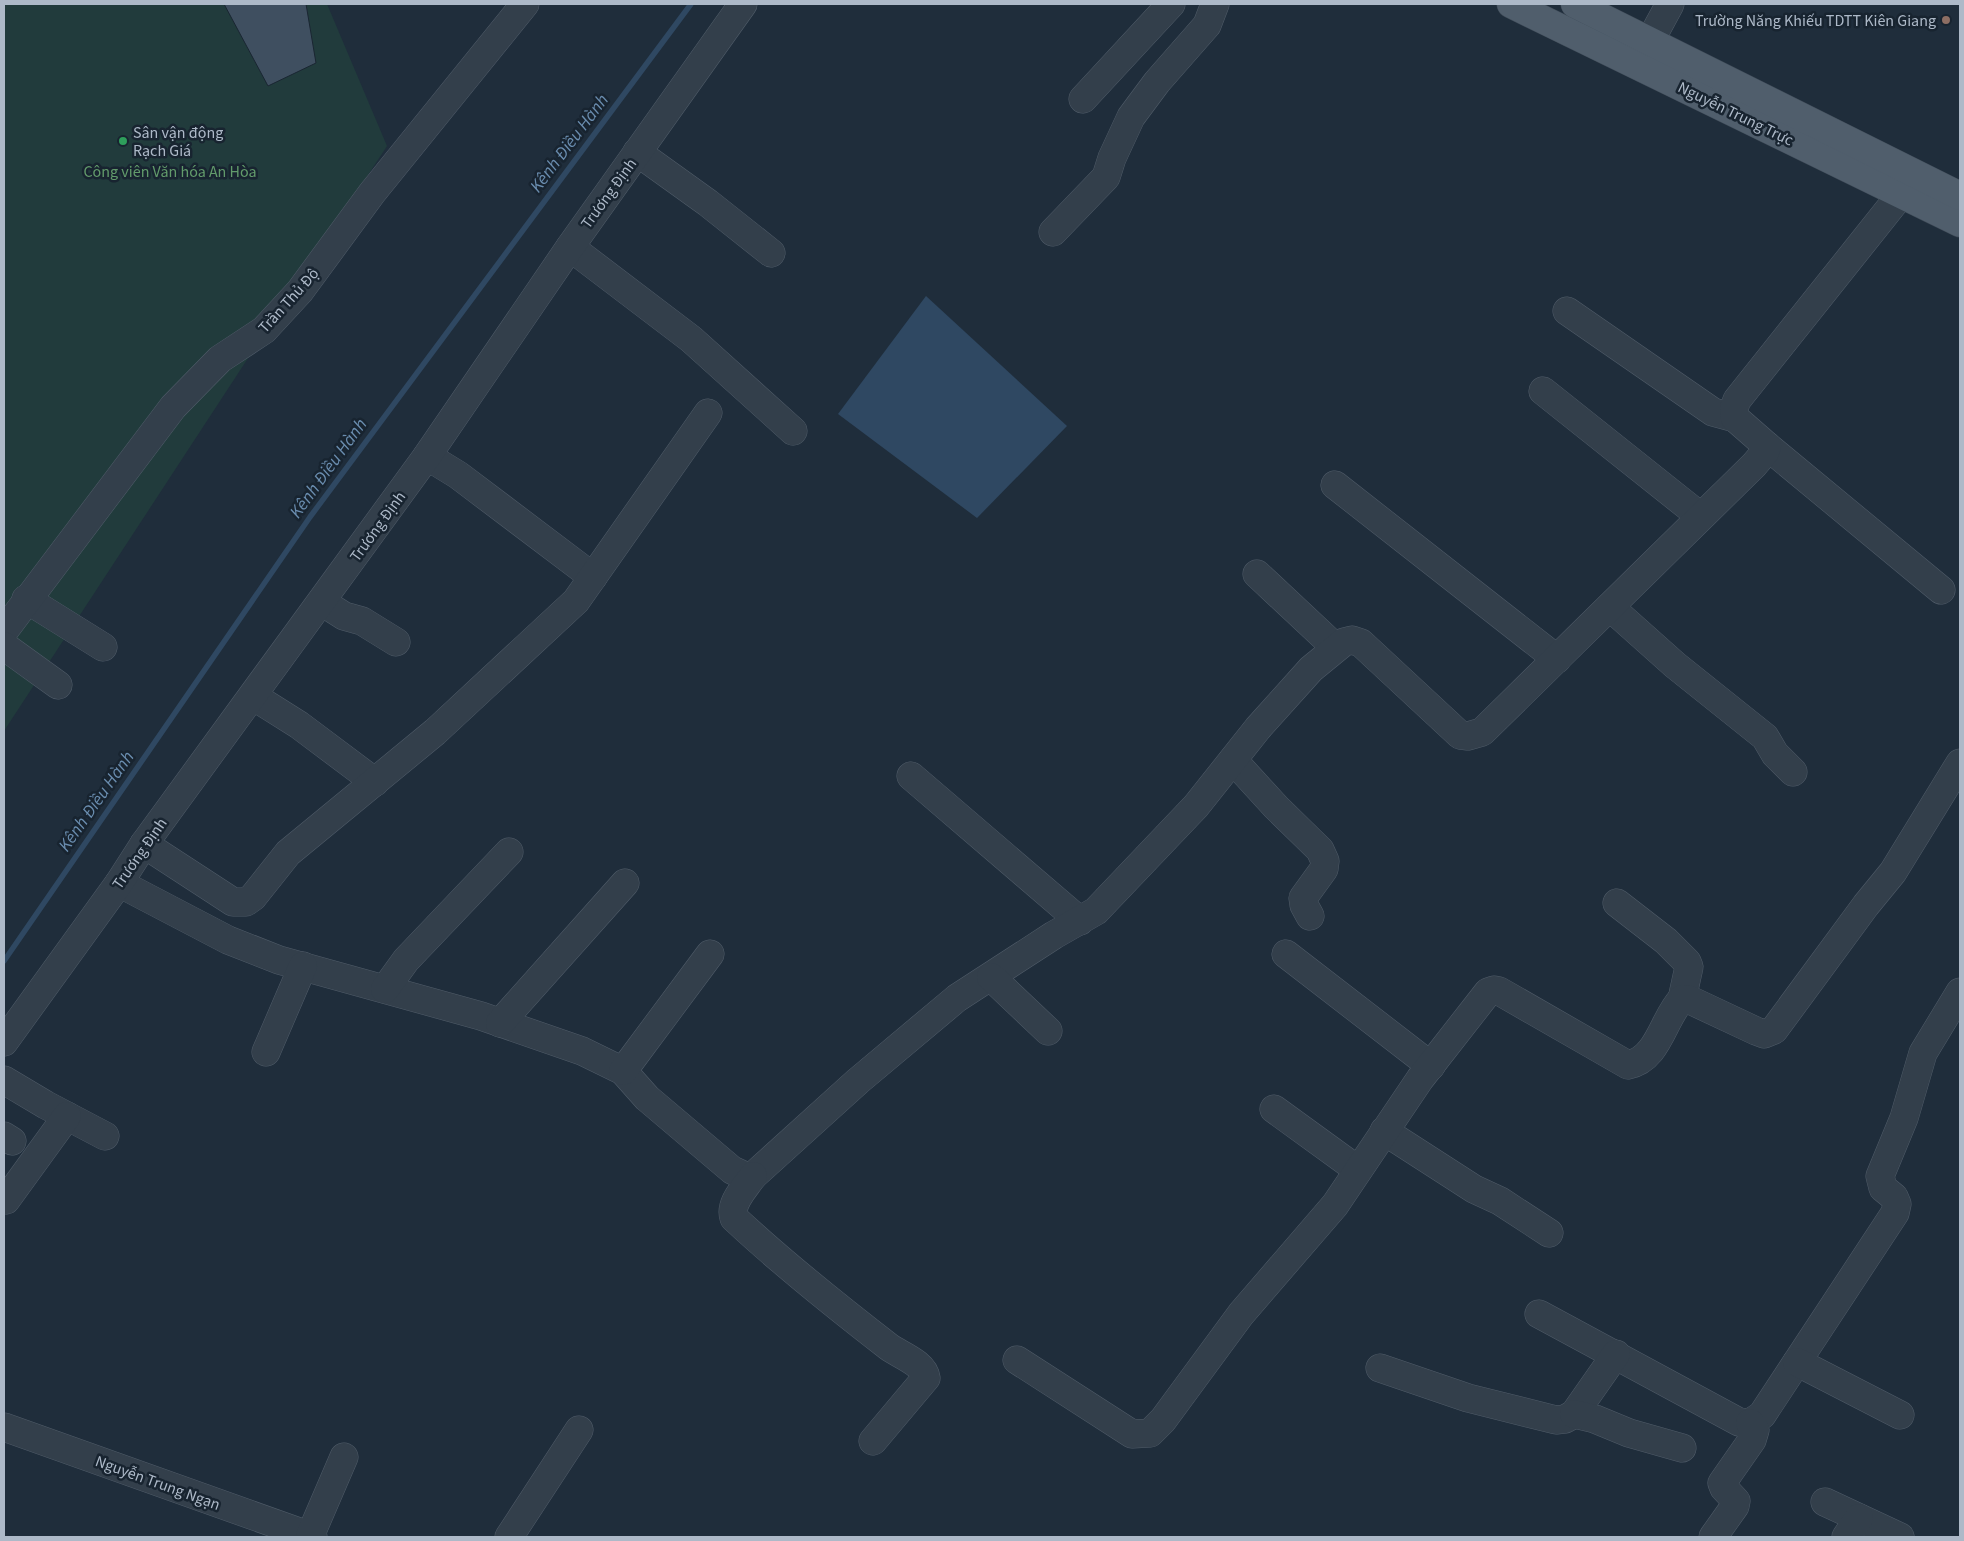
<svg xmlns="http://www.w3.org/2000/svg" width="1964" height="1541" font-family="'Source Sans 3',sans-serif">
  <style>
    .green { fill: #213b3c }
    .water { fill: #2f4862 }
    .lines { fill: none; stroke-linecap: round; stroke-linejoin: round }
    .stream { stroke: #2f4862; stroke-width: 5.5 }
    .building { fill: #3f4f60; stroke: #1a2632 }
    .minor-casing { stroke: #505c69; stroke-width: 29 }
    .major-casing { stroke: #3c4855; stroke-width: 29 }
    .minor { stroke: #333f4b; stroke-width: 28 }
    .major { stroke: #505e6c; stroke-width: 28 }
    .education-dot { fill: #8d6e63; stroke: #182430; stroke-width: 2 }
    .leisure-dot { fill: #2e9e5b; stroke: #182430; stroke-width: 2 }
    .labels { text-anchor: middle; stroke-width: 5; stroke-linejoin: round; paint-order: stroke }
    .poi-label { font-size: 16px; fill: #adb9c8; stroke: #182430; text-anchor: end }
    .street-label { font-size: 16px; fill: #adb9c8; stroke: #182430 }
    .park-label { font-size: 16px; fill: #629b6b; stroke: #182430 }
    .water-label { font-size: 18px; font-style: italic; fill: #6a8daf; stroke: #182430 }
  </style>
  <rect width="100%" height="100%" fill="#1f2d3b"/>
  <!-- green -->
  <polygon class="green" points="4,4 327,4 387,146 4,731"/>
  <!-- water -->
  <polygon class="water" points="926,296 1067,426 977,518 838,414"/>
  <g class="lines">
    <!-- stream -->
    <polyline class="stream" points="4,961 310,517 691,4"/>
  </g>
  <!-- building -->
  <polygon class="building" points="224,4 306,4 316,63 268,86"/>
  <g class="lines">
    <!-- minor casing -->
    <g class="minor-casing">
      <g id="minor">
        <polyline points="1650,41 1670,4"/>
        <polyline points="1083,99 1171,4"/>
        <polyline points="637,152 708,203 771,253"/>
        <polyline points="1053,232 1106,177 1112,158 1131,117 1157,82 1207,25 1215,4"/>
        <polyline points="570,247 691,339 793,431"/>
        <polyline points="1567,311 1713,412 1735,418"/>
        <polyline points="1543,391 1700,516"/>
        <polyline points="1767,446 1941,590"/>
        <polyline points="427,456 458,475 593,577"/>
        <polyline points="1335,485 1557,659"/>
        <polyline points="1257,574 1335,647"/>
        <polyline points="26,599 103,647"/>
        <polyline points="322,602 344,616 362,621 396,642"/>
        <polyline points="1610,607 1675,665 1765,737 1775,754 1793,772"/>
        <polyline points="4,631 173,407 220,359 264,330 300,291 372,193 525,4"/>
        <polyline points="4,646 58,685"/>
        <polyline points="253,696 299,725 375,782"/>
        <polyline points="1233,760 1276,807 1320,850 1325,861 1324,869 1303,898 1304,905 1310,916"/>
        <polyline points="911,776 1080,921"/>
        <polyline points="144,844 233,902 246,902 253,897 288,853 435,732 576,601 708,413"/>
        <polyline points="119,883 228,940 279,960 481,1016 582,1051 623,1071 647,1098 732,1170 747,1177 753,1176 858,1081 957,998 1054,935 1096,911 1196,806 1258,728 1311,669 1344,642 1352,640 1361,643 1460,735 1468,736 1482,732 1754,465 1765,452 1767,446 1735,418 1734,408 1737,400 1902,193"/>
        <polyline points="1617,903 1666,941 1687,962 1689,967 1682,999"/>
        <polyline points="1286,954 1431,1066"/>
        <polyline points="991,977 1048,1031"/>
        <polyline points="385,989 406,960 509,852"/>
        <polyline points="500,1023 625,883"/>
        <polyline points="4,1042 119,883 144,844 427,456 570,247 743,4"/>
        <polyline points="266,1052 303,966"/>
        <polyline points="623,1071 710,954"/>
        <polyline points="4,1080 46,1105 105,1136"/>
        <polyline points="1274,1109 1358,1170"/>
        <polyline points="1384,1131 1474,1189 1500,1201 1549,1233"/>
        <polyline points="4,1136 12,1141"/>
        <path d="M 753,1176 C 745,1188 729,1203 734,1218 C 783,1264 836,1306 889,1347 C 900,1355 924,1363 926,1378 L 873,1441"/>
        <polyline points="6,1200 67,1116"/>
        <polyline points="1539,1314 1739,1422 1750,1423 1762,1415 1895,1213 1897,1204 1894,1197 1883,1188 1880,1176 1904,1118 1923,1053 1960,992"/>
        <path d="M 1017,1360 L 1132,1434 L 1150,1433 L 1163,1420 L 1241,1314 L 1335,1205 L 1420,1079 L 1488,992 L 1494,990 L 1499,991 L 1628,1065 C 1659,1059 1663,1018 1682,999 L 1690,1000 L 1756,1031 L 1764,1034 L 1774,1030 L 1866,905 L 1893,872 L 1960,763"/>
        <polyline points="1797,1362 1900,1415"/>
        <polyline points="1380,1368 1468,1398 1556,1420 1565,1419 1574,1414 1616,1354"/>
        <polyline points="1574,1414 1595,1419 1629,1433 1682,1448"/>
        <polyline points="4,1427 313,1537"/>
        <polyline points="1825,1502 1900,1537"/>
        <polyline points="310,1536 344,1457"/>
        <polyline points="509,1537 579,1430"/>
        <polyline points="1713,1537 1735,1506 1736,1501 1724,1488 1722,1483 1752,1440 1755,1430 1750,1423"/>
        <polyline points="1846,1537 1859,1518"/>
      </g>
    </g>
    <!-- major casing -->
    <g class="major-casing">
      <g id="major">
        <polyline points="1511,4 1960,223"/>
        <polyline points="1575,4 1960,196"/>
      </g>
    </g>
    <!-- minor -->
    <use href="#minor" class="minor"/>
    <!-- major -->
    <use href="#major" class="major"/>
  </g>
  <!-- markers -->
  <circle class="education-dot" cx="1946" cy="20" r="5"/>
  <circle class="leisure-dot" cx="123" cy="141" r="5"/>
  <g class="labels">
    <!-- poi labels -->
    <g class="poi-label">
      <text x="1936" y="26">Trường Năng Khiếu TDTT Kiên Giang</text>
      <text x="133" y="138" text-anchor="start">Sân vận động<tspan x="133" dy="18">Rạch Giá</tspan></text>
    </g>
    <!-- street labels -->
    <g class="street-label">
      <text transform="translate(1736 113) rotate(26)" y="6">Nguyễn Trung Trực</text>
      <text transform="translate(608 193) rotate(-54)" y="6">Trương Định</text>
      <text transform="translate(288 300) rotate(-48)" y="6">Trần Thủ Độ</text>
      <text transform="translate(377 526) rotate(-54)" y="6">Trương Định</text>
      <text transform="translate(139 853) rotate(-55)" y="6">Trương Định</text>
      <text transform="translate(158 1482) rotate(20)" y="6">Nguyễn Trung Ngạn</text>
    </g>
    <!-- park labels -->
    <g class="park-label">
      <text x="170" y="177">Công viên Văn hóa An Hòa</text>
    </g>
    <!-- water labels -->
    <g class="water-label">
      <text transform="translate(569 143) rotate(-53)" y="6">Kênh Điều Hành</text>
      <text transform="translate(328 468) rotate(-54)" y="6">Kênh Điều Hành</text>
      <text transform="translate(96 801) rotate(-55)" y="6">Kênh Điều Hành</text>
    </g>
  </g>
  <!-- border -->
  <rect width="1964" height="1541" fill="none" stroke="#adb9c8" stroke-width="10"/>
</svg>
